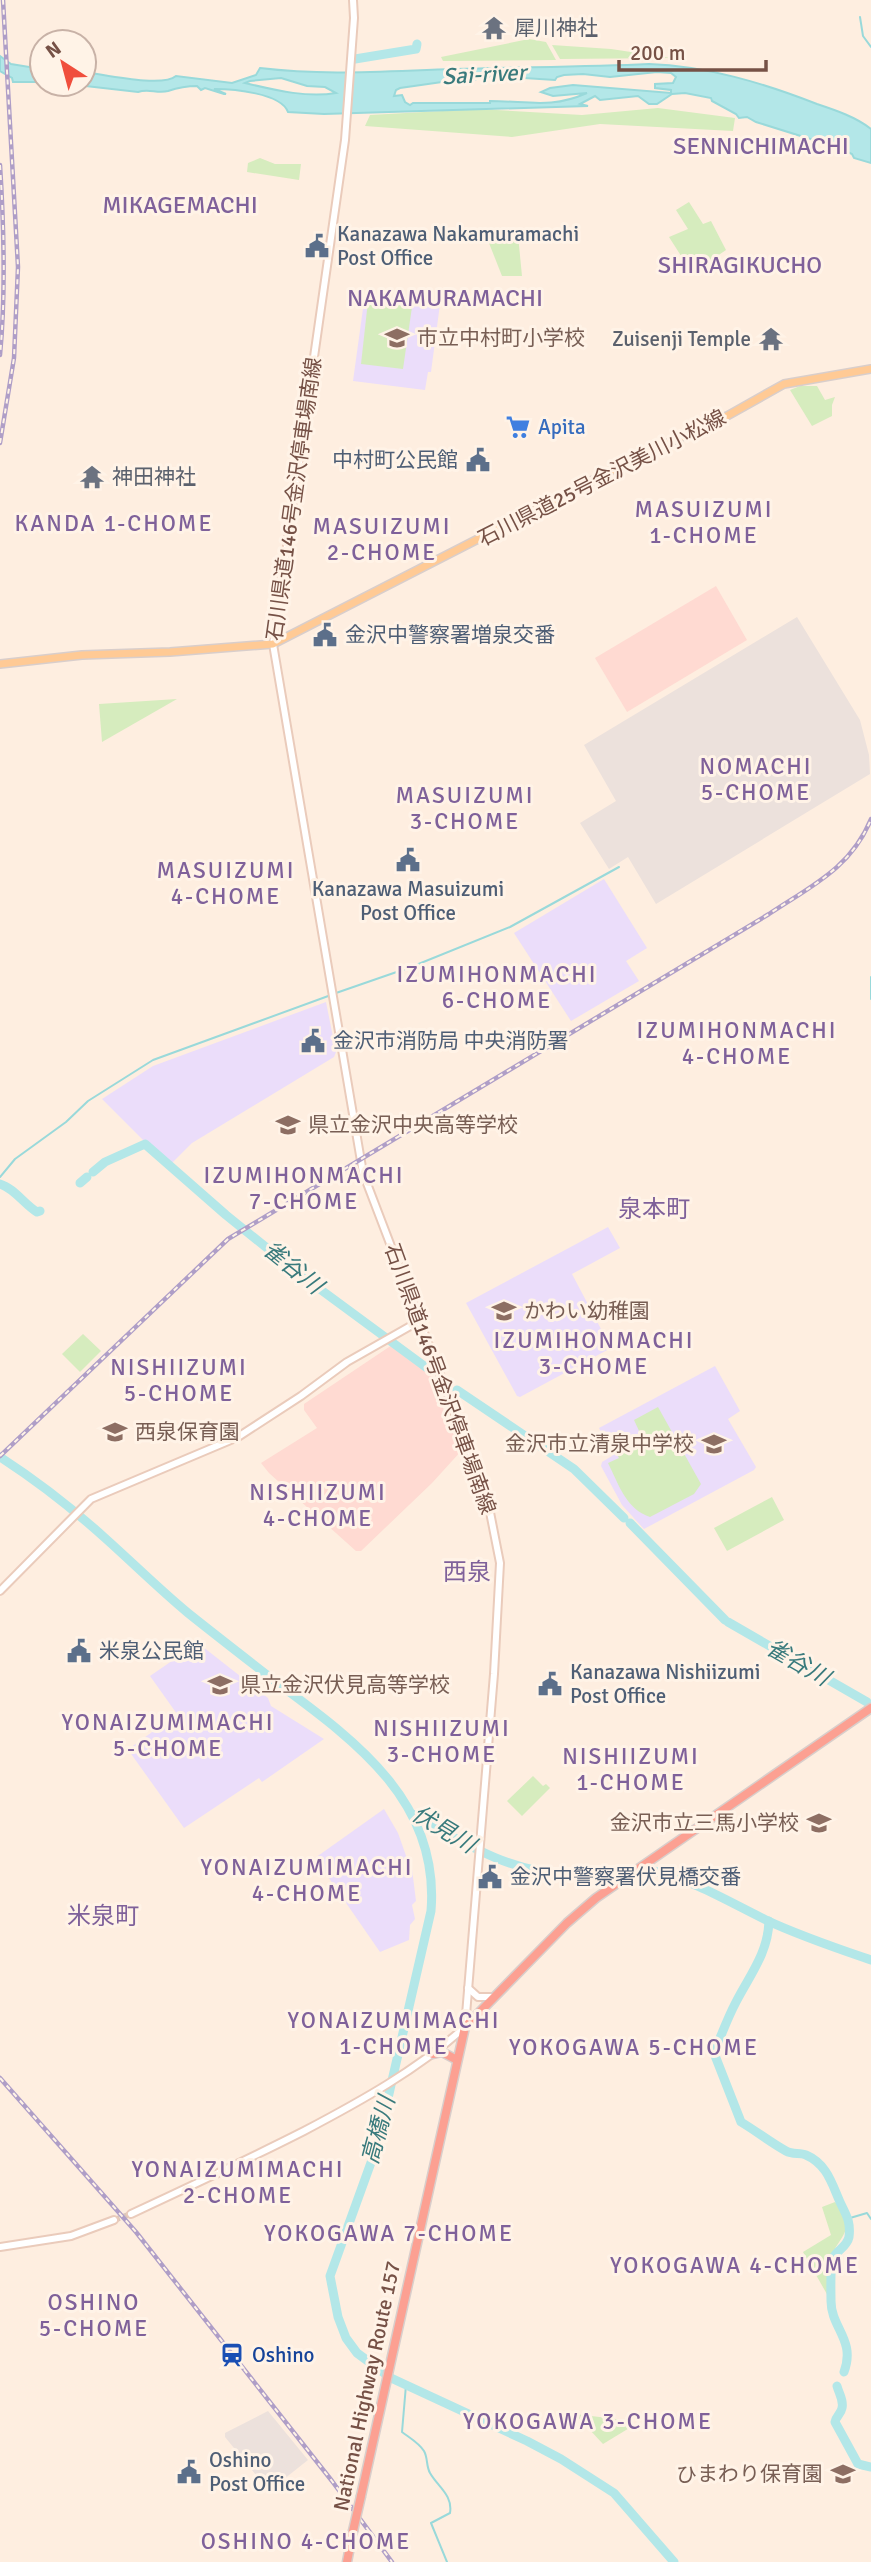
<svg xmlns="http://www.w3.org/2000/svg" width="871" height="2562" font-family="Signika,'Noto Sans JP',sans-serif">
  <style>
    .commercial { fill: #ffdad2 }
    .industrial { fill: #ece1dc }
    .education { fill: #ebddfa }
    .green { fill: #d6ecbe }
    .water { fill: #b3e7e8; stroke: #99d9da; stroke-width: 2; fill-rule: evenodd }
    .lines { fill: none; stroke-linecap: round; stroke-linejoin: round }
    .stream { stroke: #99d9da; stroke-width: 2 }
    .river { stroke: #b3e7e8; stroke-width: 9 }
    .secondary-tunnel { stroke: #dcc7ba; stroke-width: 6; stroke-dasharray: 6 3; stroke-linecap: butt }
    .secondary-casing { stroke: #eacbbb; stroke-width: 10 }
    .primary-casing { stroke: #d9cecb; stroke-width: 10 }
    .highway-casing { stroke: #d9cecb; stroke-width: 11 }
    .secondary { stroke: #fff; stroke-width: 6 }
    .primary { stroke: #ffca95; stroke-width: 7 }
    .highway { stroke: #fca092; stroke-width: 8 }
    .rail-casing { stroke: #af9ec7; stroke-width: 4.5 }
    .rail { stroke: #fff3e7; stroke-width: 2; stroke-dasharray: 5; stroke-linecap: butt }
    .highway-bridge-casing { stroke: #d9cecb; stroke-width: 11; stroke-linecap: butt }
    .highway-bridge { stroke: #fca092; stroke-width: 8 }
    .labels { text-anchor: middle; stroke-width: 6; stroke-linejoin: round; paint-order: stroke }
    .worship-label { font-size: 21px; fill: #5b616d; stroke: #fff3e7; text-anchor: start }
    .service-label { font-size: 21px; fill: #4e5e75; stroke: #fff3e7; text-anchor: start }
    .education-label { font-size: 21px; fill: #785e54; stroke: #fff3e7; text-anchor: start }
    .shop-label { font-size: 21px; fill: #366cbe; stroke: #fff3e7; text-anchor: start }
    .street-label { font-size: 21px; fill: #765146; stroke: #fff3e7 }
    .transit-label { font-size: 21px; fill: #164399; stroke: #fff3e7; text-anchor: start }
    .water-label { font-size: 23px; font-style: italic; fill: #397a7c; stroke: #fff3e7 }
    .neighbourhood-label { font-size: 23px; letter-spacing: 2px; fill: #7f619a; stroke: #fff3e7 }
    .quarter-label { font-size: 24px; fill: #7f619a; stroke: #fff3e7 }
  </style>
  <rect width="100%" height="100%" fill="#feeee0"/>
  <!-- commercial -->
  <g class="commercial">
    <polygon points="716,586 747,640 627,712 595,658"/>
    <polygon points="392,1345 433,1375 444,1411 452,1424 462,1450 432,1483 361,1551 356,1551 269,1473 261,1463 317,1428 304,1410 304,1404"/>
  </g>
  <!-- industrial -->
  <g class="industrial">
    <polygon points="797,617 860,720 869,755 870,774 656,904 628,857 609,869 580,823 616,801 584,745"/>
    <polygon points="268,2411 308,2460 269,2491 225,2437 225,2433"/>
  </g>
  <!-- education -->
  <g class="education">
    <polygon points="365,294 440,304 431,372 428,372 425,390 353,381"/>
    <polygon points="604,879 647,948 626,961 639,981 571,1021 514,933"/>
    <polygon points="326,1002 336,1052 334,1057 192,1143 171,1164 143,1140 102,1099 153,1066"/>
    <polygon points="608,1227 620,1248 572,1274 611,1348 520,1397 517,1396 466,1303"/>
    <polygon points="715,1366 740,1411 728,1419 756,1467 754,1470 644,1529 622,1505 601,1466 602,1462 612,1456 599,1428"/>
    <polygon points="198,1643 268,1698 271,1706 324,1739 262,1782 259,1778 184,1828 129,1751 130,1748 177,1714 150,1676"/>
    <polygon points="384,1809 398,1833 410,1867 412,1869 416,1901 412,1905 415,1919 410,1925 409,1940 380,1952 315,1858"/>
  </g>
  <!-- green -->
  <g class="green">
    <polygon points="529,39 546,42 556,60 443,61 441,57"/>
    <polygon points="552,45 611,49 671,58 560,59"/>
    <polygon points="658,108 735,118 733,131 600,124 512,137 365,126 370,115 478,109 582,115"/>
    <polygon points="260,158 275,164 301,164 299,180 247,172 248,163"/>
    <polygon points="689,202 703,224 711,221 726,250 692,273 669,237 688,229 676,210"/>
    <polygon points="515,233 518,235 522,276 502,276 487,238"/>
    <polygon points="368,301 412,307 403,369 361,364"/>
    <polygon points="800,386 817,386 825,400 835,397 832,405 832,416 812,426 790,390"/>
    <polygon points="177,699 102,742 99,704"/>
    <polygon points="83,1334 101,1351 80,1372 62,1354"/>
    <path d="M 658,1407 L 701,1484 L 694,1494 L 650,1517 C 626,1509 619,1485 608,1463 L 619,1458 L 616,1453 L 618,1444 L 640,1433 L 634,1420 Z"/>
    <polygon points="772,1497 784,1520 727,1551 714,1528"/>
    <polygon points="533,1776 543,1786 546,1784 550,1788 522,1816 507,1801"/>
    <path d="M 835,2202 C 857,2228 843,2232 831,2256 C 827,2266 829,2285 828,2296 L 803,2252 L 831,2235 L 822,2207 Z"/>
    <polygon points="575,2414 632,2421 631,2427 603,2444"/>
  </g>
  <!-- water -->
  <g class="water">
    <polygon points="0,56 11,64 42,69 42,82 13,82 12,78 0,71"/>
    <path d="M 649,64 C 707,66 763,83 817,104 C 835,110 856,117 871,129 L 871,163 L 854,158 L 852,154 L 839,148 L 756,122 L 747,117 L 739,118 L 736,114 L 712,101 L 711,98 L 685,93 L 672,94 L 657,104 L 649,104 L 638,96 L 600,100 L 595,96 L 580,104 L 588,106 L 324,114 L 288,112 C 281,93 233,89 214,89 L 226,94 L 224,94 L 205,88 L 201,90 L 197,86 C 186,86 177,88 168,91 C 157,94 149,88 138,92 L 68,84 L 84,84 L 84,72 C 103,74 162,88 176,76 L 232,83 L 256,75 L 260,68 C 326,76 386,71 455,69 C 520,67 584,67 649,64 ZM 657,72 L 671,73 L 676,77 L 673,83 L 655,84 L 655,88 L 671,90 L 671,93 L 573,85 L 550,88 L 541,92 L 553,96 L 587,93 C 551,109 528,101 490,101 L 490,103 L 413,103 L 410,105 L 405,102 L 402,95 L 394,96 L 396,90 L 400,88 L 442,82 L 467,81 L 493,76 L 555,80 L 557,77 L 564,75 L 583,74 L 610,77 ZM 281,78 L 307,86 L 325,87 L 336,93 C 306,98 275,90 245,83 L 250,81 Z"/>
  </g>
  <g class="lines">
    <!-- stream -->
    <g class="stream">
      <polyline points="860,17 863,36 871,47"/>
      <polyline points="871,977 871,999"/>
      <polyline points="336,993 411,967 510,927 619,867"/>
      <polyline points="0,1177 15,1159 66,1122 88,1101 153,1060 331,995"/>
      <polyline points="850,2218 867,2213 871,2219"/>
      <path d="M 406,2385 L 402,2432 C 410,2438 419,2443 424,2451 C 428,2458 426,2466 430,2473 C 438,2487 453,2495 450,2513 L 431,2523 L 447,2562"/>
    </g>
    <!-- river -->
    <g class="river">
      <polyline points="355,59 416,49 417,44"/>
      <polyline points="93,1172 105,1162 145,1144 226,1215 298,1273 427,1368"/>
      <polyline points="80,1183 87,1177"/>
      <path d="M 0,1184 C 14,1188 25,1205 37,1212 L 40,1211"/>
      <polyline points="457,1390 574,1469 624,1518"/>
      <path d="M 0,1457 C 37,1481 73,1509 105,1538 C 133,1563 159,1589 188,1613 C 218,1637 249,1661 280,1685 C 357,1742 440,1803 431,1911 L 377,2146 L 330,2276 L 338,2317 L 346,2338 L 357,2353 L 391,2378 L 527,2441 L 561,2459 L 614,2493 L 674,2562"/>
      <polyline points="630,1523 725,1620"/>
      <polyline points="728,1622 867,1702"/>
      <path d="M 412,1814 C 463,1843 514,1875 575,1875 C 600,1874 629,1865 654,1871 C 695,1881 729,1902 766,1920 C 800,1936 836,1948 871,1960"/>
      <path d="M 769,1921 C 768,1953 750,1975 736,2002 C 727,2019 721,2036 714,2053 L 741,2122 C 756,2131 770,2142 786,2151 C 793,2155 800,2152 806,2155 C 827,2164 832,2184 840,2202 C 846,2215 851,2221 849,2237 C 847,2247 837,2250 833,2258 C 830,2265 831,2292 831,2301 C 831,2328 856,2340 844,2372"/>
      <path d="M 837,2386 C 839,2394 844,2400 842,2408 C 841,2414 836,2416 835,2422 L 858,2464 L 871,2467"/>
    </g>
    <!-- secondary-tunnel -->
    <polyline class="secondary-tunnel" points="114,2220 131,2214"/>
    <!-- secondary casing -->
    <g class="secondary-casing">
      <g id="secondary">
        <polyline points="0,1591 91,1499 238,1437 301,1396 347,1362 421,1320"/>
        <polyline points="468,1988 478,1997 493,1997"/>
        <path d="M 131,2214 C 189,2187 247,2160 304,2131 C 361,2101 417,2070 465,2027 L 494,1674 L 500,1563 L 487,1497 L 363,1173 L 273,644 L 345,140 L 354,18 L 353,0"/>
        <polyline points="0,2247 71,2236 114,2220"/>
      </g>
    </g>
    <!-- primary casing -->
    <g class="primary-casing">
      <polyline id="primary" points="0,664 82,655 170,652 273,644 642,455 727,416 784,384 871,369"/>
    </g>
    <!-- highway casing -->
    <g class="highway-casing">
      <g id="highway">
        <polyline points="433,2054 442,2052 457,2060"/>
        <polyline points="361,2496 465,2027 567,1923 596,1898 871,1708"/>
        <polyline points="347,2562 353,2531"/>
      </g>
    </g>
    <!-- secondary -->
    <use href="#secondary" class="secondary"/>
    <!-- primary -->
    <use href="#primary" class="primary"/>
    <!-- highway -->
    <use href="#highway" class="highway"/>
    <!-- rail casing -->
    <g class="rail-casing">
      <g id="rail">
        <path d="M 0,165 C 4,228 6,292 0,355"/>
        <polyline points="0,443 14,358 18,267 3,0"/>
        <path d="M 0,1456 L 228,1239 L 769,914 C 811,886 851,868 871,819"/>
        <polyline points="0,2078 136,2232 332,2481 392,2562"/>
      </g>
    </g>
    <!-- rail -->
    <use href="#rail" class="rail"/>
    <!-- highway-bridge casing -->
    <g class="highway-bridge-casing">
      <polyline id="highway-bridge" points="353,2531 361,2496"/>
    </g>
    <!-- highway-bridge -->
    <use href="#highway-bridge" class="highway-bridge"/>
  </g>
  <!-- icons -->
  <defs>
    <g id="temple-bare" transform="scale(1.89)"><path d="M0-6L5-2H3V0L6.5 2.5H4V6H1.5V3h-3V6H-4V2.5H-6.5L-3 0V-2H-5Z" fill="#6b7280" stroke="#fff3e7" stroke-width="2.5" paint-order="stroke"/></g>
    <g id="civic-bare" transform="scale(1.89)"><path d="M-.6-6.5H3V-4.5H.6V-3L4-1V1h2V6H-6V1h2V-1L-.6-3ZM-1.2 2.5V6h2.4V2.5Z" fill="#5c6f8a" stroke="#fff3e7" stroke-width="2.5" paint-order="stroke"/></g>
    <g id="school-bare" transform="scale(1.89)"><path d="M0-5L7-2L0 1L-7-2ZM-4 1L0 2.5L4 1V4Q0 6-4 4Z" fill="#8d6e63" stroke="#fff3e7" stroke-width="2.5" paint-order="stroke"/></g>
    <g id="supermarket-bare" transform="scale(1.89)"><path d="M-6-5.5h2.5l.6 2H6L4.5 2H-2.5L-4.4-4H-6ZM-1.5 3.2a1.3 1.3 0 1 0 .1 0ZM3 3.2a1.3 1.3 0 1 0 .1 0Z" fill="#3f7fe0" stroke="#fff3e7" stroke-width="2.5" paint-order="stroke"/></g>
    <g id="station-bare" transform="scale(1.89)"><path d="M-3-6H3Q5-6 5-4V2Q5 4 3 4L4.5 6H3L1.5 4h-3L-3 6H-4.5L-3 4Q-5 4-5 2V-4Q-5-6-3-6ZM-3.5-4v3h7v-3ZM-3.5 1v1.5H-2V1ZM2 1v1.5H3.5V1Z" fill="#1a4fb4" stroke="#fff3e7" stroke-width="2.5" paint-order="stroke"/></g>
  </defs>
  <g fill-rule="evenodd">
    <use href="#temple-bare" x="494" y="28"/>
    <use href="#civic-bare" x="317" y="246"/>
    <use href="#school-bare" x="397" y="338"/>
    <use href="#temple-bare" x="771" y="339"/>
    <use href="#supermarket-bare" x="518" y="427"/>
    <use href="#civic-bare" x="478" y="460"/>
    <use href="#temple-bare" x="92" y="477"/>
    <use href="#civic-bare" x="325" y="635"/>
    <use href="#civic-bare" x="408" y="860"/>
    <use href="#civic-bare" x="313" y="1041"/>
    <use href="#school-bare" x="288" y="1125"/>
    <use href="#school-bare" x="504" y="1311"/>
    <use href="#school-bare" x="115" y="1432"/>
    <use href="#school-bare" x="714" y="1444"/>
    <use href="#civic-bare" x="79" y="1651"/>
    <use href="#civic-bare" x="550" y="1684"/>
    <use href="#school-bare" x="220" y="1685"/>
    <use href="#school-bare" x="819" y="1823"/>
    <use href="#civic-bare" x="490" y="1877"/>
    <use href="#station-bare" x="232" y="2355"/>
    <use href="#civic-bare" x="189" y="2472"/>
    <use href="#school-bare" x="843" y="2474"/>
  </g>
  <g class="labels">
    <!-- worship labels -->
    <g class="worship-label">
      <text x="514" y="35">犀川神社</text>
      <text x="751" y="346" text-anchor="end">Zuisenji Temple</text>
      <text x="112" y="484">神田神社</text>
    </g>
    <!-- service labels -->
    <g class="service-label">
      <text x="337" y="241">Kanazawa Nakamuramachi<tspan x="337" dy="24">Post Office</tspan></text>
      <text x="458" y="467" text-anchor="end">中村町公民館</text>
      <text x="345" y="642">金沢中警察署増泉交番</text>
      <text x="408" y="896" text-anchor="middle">Kanazawa Masuizumi<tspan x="408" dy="24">Post Office</tspan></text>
      <text x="333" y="1048">金沢市消防局 中央消防署</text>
      <text x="99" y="1658">米泉公民館</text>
      <text x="570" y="1679">Kanazawa Nishiizumi<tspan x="570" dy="24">Post Office</tspan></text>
      <text x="510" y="1884">金沢中警察署伏見橋交番</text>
      <text x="209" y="2467">Oshino<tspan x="209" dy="24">Post Office</tspan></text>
    </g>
    <!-- education labels -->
    <g class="education-label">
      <text x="417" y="345">市立中村町小学校</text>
      <text x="308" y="1132">県立金沢中央高等学校</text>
      <text x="524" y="1318">かわい幼稚園</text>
      <text x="135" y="1439">西泉保育園</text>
      <text x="694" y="1451" text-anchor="end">金沢市立清泉中学校</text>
      <text x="240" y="1692">県立金沢伏見高等学校</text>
      <text x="799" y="1830" text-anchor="end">金沢市立三馬小学校</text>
      <text x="823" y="2481" text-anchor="end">ひまわり保育園</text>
    </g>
    <!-- shop labels -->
    <g class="shop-label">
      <text x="538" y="434">Apita</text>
    </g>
    <!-- street labels -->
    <g class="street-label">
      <text transform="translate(602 478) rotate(-27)" y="7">石川県道25号金沢美川小松線</text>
      <text transform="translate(294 499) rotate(-82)" y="7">石川県道146号金沢停車場南線</text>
      <text transform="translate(440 1379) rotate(70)" y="7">石川県道146号金沢停車場南線</text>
      <text transform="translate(367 2386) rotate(-78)" y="7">National Highway Route 157</text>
    </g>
    <!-- transit labels -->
    <g class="transit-label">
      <text x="252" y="2362">Oshino</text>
    </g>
    <!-- water labels -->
    <g class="water-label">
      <text transform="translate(484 74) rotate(-3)" y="8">Sai-river</text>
      <text transform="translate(293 1267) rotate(39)" y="8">雀谷川</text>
      <text transform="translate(798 1662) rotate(30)" y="8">雀谷川</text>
      <text transform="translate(444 1829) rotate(31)" y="8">伏見川</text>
      <text transform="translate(378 2130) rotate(-75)" y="8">高橋川</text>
    </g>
    <!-- neighbourhood labels -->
    <g class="neighbourhood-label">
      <text x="704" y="517">MASUIZUMI<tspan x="704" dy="26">1-CHOME</tspan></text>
      <text x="114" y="531">KANDA 1-CHOME</text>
      <text x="382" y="534">MASUIZUMI<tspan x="382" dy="26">2-CHOME</tspan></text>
      <text x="756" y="774">NOMACHI<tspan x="756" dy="26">5-CHOME</tspan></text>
      <text x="465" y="803">MASUIZUMI<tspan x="465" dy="26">3-CHOME</tspan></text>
      <text x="226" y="878">MASUIZUMI<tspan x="226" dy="26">4-CHOME</tspan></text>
      <text x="497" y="982">IZUMIHONMACHI<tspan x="497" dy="26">6-CHOME</tspan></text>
      <text x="737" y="1038">IZUMIHONMACHI<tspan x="737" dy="26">4-CHOME</tspan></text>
      <text x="304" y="1183">IZUMIHONMACHI<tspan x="304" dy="26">7-CHOME</tspan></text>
      <text x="594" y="1348">IZUMIHONMACHI<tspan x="594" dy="26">3-CHOME</tspan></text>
      <text x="179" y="1375">NISHIIZUMI<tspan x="179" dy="26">5-CHOME</tspan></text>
      <text x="318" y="1500">NISHIIZUMI<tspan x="318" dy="26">4-CHOME</tspan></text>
      <text x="168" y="1730">YONAIZUMIMACHI<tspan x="168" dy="26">5-CHOME</tspan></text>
      <text x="442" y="1736">NISHIIZUMI<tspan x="442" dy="26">3-CHOME</tspan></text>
      <text x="631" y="1764">NISHIIZUMI<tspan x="631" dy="26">1-CHOME</tspan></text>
      <text x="307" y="1875">YONAIZUMIMACHI<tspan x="307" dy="26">4-CHOME</tspan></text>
      <text x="394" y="2028">YONAIZUMIMACHI<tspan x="394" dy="26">1-CHOME</tspan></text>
      <text x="634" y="2055">YOKOGAWA 5-CHOME</text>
      <text x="238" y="2177">YONAIZUMIMACHI<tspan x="238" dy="26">2-CHOME</tspan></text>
      <text x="389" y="2241">YOKOGAWA 7-CHOME</text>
      <text x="735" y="2273">YOKOGAWA 4-CHOME</text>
      <text x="94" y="2310">OSHINO<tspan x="94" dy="26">5-CHOME</tspan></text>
      <text x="588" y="2429">YOKOGAWA 3-CHOME</text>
      <text x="306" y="2549">OSHINO 4-CHOME</text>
    </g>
    <!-- quarter labels -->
    <g class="quarter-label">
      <text x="761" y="154">SENNICHIMACHI</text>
      <text x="180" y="213">MIKAGEMACHI</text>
      <text x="740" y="273">SHIRAGIKUCHO</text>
      <text x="445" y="306">NAKAMURAMACHI</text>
      <text x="654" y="1217">泉本町</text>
      <text x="467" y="1580">西泉</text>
      <text x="103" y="1924">米泉町</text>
    </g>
  </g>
  <!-- north arrow -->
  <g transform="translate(63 63) rotate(324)"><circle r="33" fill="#fff3e7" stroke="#c8b2a7" stroke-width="2"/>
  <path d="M0-5L12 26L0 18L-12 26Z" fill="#f04e3c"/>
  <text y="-10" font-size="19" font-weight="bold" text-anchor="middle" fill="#765146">N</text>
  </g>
  <!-- scale -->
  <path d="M619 60v10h147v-10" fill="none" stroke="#765146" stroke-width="3.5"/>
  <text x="630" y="60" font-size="21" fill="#765146" stroke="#fff3e7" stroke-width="5" paint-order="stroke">200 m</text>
</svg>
